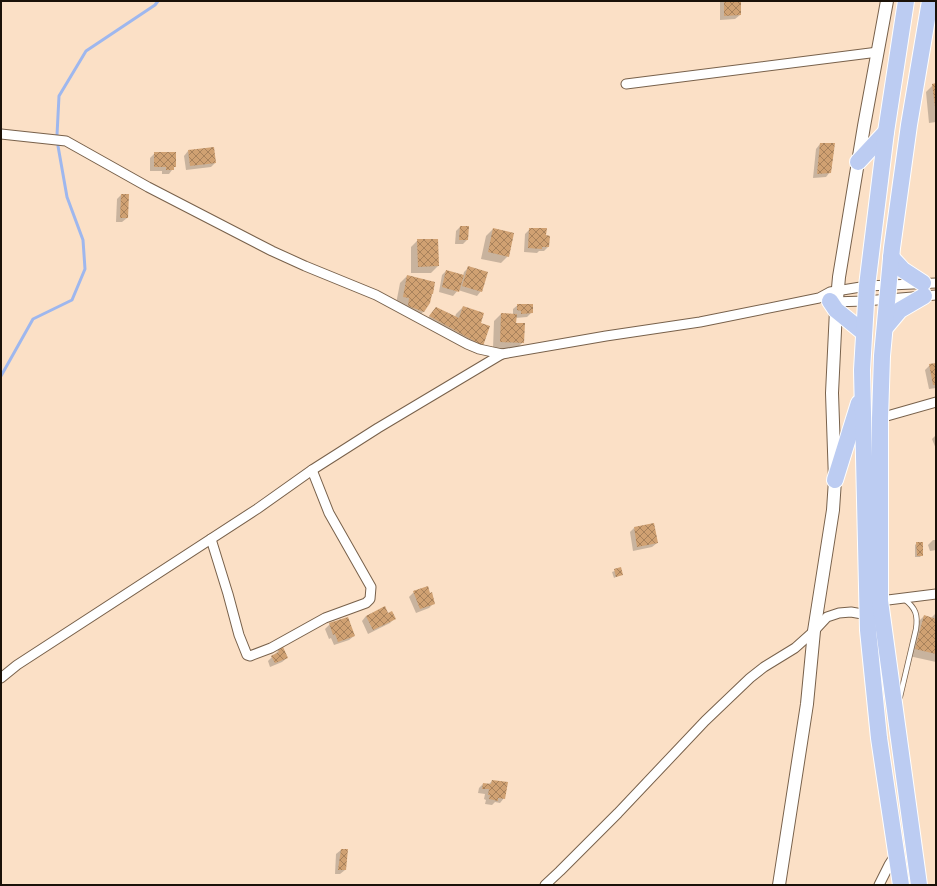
<svg xmlns="http://www.w3.org/2000/svg" width="937" height="886" font-family="'PT Sans',sans-serif">
  <style>
    .shadow { fill: #0003 }
    .lines { fill: none; stroke-linecap: round; stroke-linejoin: round }
    .stream { stroke: #9eb7ee; stroke-width: 3 }
    .building { fill: url(#building-cross-hatch) }
    .service-casing { stroke: #78614b; stroke-width: 6 }
    .minor-casing { stroke: #78614b; stroke-width: 11 }
    .tertiary-casing { stroke: #78614b; stroke-width: 14 }
    .trunk-casing { stroke: #fff; stroke-width: 18 }
    .service { stroke: #fff; stroke-width: 4.5 }
    .minor { stroke: #fff; stroke-width: 9 }
    .tertiary { stroke: #fff; stroke-width: 12 }
    .trunk { stroke: #bcccf2; stroke-width: 16 }
  </style>
  <defs>
    <pattern id="building-cross-hatch" width="8" height="8" patternUnits="userSpaceOnUse"><rect width="8" height="8" fill="#d0a172"/><path d="M0 0l8 8M0 8l8-8" fill="none" stroke="#a8825c"/></pattern>
  </defs>
  <rect width="100%" height="100%" fill="#fbe0c6"/>
  <!-- shadow -->
  <g class="shadow">
    <polygon points="720,1 740,1 740,15 735,19 720,20"/>
    <polygon points="936,84 936,122 929,123 926,92 933,85"/>
    <polygon points="820,144 830,172 826,177 813,178 816,149"/>
    <polygon points="188,151 215,163 211,167 186,170 184,156"/>
    <polygon points="155,153 175,166 169,174 162,174 162,171 150,171 150,158"/>
    <polygon points="121,195 127,218 122,222 116,222 117,199"/>
    <polygon points="460,227 467,240 463,244 455,244 456,231"/>
    <polygon points="493,229 508,256 501,263 481,259 486,236"/>
    <polygon points="530,229 545,236 548,247 544,251 539,251 537,253 524,252 525,234"/>
    <polygon points="418,240 438,266 431,273 411,273 411,247"/>
    <polygon points="469,267 481,291 477,296 458,290 453,296 439,292 442,275 446,271 463,276 464,272"/>
    <polygon points="407,276 430,295 429,303 423,312 416,319 396,304 400,283"/>
    <polygon points="518,305 532,312 527,317 515,318 515,324 523,342 516,349 493,349 494,321 501,314 513,315 513,309"/>
    <polygon points="463,307 479,323 482,346 475,353 423,324 436,308 455,317 456,314"/>
    <polygon points="936,364 936,388 929,389 925,370 930,365"/>
    <polygon points="936,435 936,449 932,439"/>
    <polygon points="634,528 657,543 652,547 633,551 630,532"/>
    <polygon points="933,540 936,540 936,550 930,551 928,545"/>
    <polygon points="917,543 922,555 920,557 915,557 915,545"/>
    <polygon points="620,569 622,574 614,578 612,572"/>
    <polygon points="414,592 434,603 429,608 416,613 409,597"/>
    <polygon points="936,613 936,662 909,656 917,623 924,616 931,618"/>
    <polygon points="388,615 394,619 390,623 368,634 362,621 366,616"/>
    <polygon points="330,624 354,636 349,640 334,645 331,638 329,639 325,629"/>
    <polygon points="279,650 287,658 282,662 270,667 268,661"/>
    <polygon points="492,781 504,798 500,803 495,802 492,805 485,804 486,800 484,799 485,794 478,793 479,788 483,784 488,785"/>
    <polygon points="341,850 345,870 340,874 335,874 336,854"/>
  </g>
  <g class="lines">
    <!-- stream -->
    <g class="stream">
      <polyline points="57,135 59,96 86,51 155,5 158,1"/>
      <polyline points="1,376 33,319 72,300 85,269 83,240 67,197 58,146"/>
    </g>
  </g>
  <!-- building -->
  <g class="building">
    <polygon points="724,1 741,1 741,15 724,16"/>
    <polygon points="936,83 936,107 935,107 932,84"/>
    <polygon points="820,143 835,143 831,173 817,174"/>
    <polygon points="214,147 216,163 190,166 188,150"/>
    <polygon points="154,152 176,152 176,167 174,167 174,170 166,170 166,167 154,167"/>
    <polygon points="121,194 129,194 128,218 120,218"/>
    <polygon points="460,226 469,226 468,240 459,240"/>
    <polygon points="493,228 514,233 509,257 488,252"/>
    <polygon points="529,228 547,228 546,235 550,236 549,247 542,247 542,249 528,248"/>
    <polygon points="417,239 438,239 439,266 418,267"/>
    <polygon points="468,266 488,272 482,292 462,286"/>
    <polygon points="446,270 464,275 459,292 442,287"/>
    <polygon points="407,275 435,282 433,294 432,294 430,303 424,312 408,306 409,298 403,297"/>
    <polygon points="517,304 533,304 533,313 521,314 521,311 517,310"/>
    <polygon points="463,306 484,313 481,323 490,326 483,346 429,316 436,307 459,318"/>
    <polygon points="501,313 517,314 516,323 525,323 524,343 500,342"/>
    <polygon points="936,363 936,385 933,385 929,364"/>
    <polygon points="654,523 658,543 637,547 634,527"/>
    <polygon points="916,542 923,542 923,556 917,556"/>
    <polygon points="621,567 623,575 616,577 614,569"/>
    <polygon points="428,586 430,593 432,592 435,604 420,609 413,591"/>
    <polygon points="385,606 388,613 392,611 396,619 373,630 366,616"/>
    <polygon points="924,615 936,619 936,654 915,649"/>
    <polygon points="348,617 355,636 338,642 335,634 333,635 329,623"/>
    <polygon points="283,647 288,658 275,663 271,656 279,652 278,650"/>
    <polygon points="492,780 508,782 505,799 498,798 498,801 489,799 490,795 488,795 489,789 482,789 483,783 491,784"/>
    <polygon points="341,849 348,849 346,870 338,870"/>
  </g>
  <g class="lines">
    <!-- service casing -->
    <g class="service-casing">
      <path id="service" d="M 900,697 L 916,629 C 918,615 916,608 904,599"/>
    </g>
    <!-- minor casing -->
    <g class="minor-casing">
      <g id="minor">
        <polyline points="626,84 878,52"/>
        <polyline points="1,134 66,141 148,187 272,251 305,266 376,295 467,344 479,349 502,354 606,336 700,322 819,298 830,292 867,286 936,283"/>
        <polyline points="832,302 865,301 936,295"/>
        <polyline points="880,418 936,402"/>
        <polyline points="211,539 228,594 239,635 247,655 250,656 271,648 325,618 366,603 370,599 371,587 329,513 312,470"/>
        <polyline points="880,601 936,594"/>
        <polyline points="1,678 17,665 257,509 312,470 378,428 502,354"/>
        <polyline points="545,885 560,871 618,813 705,721 750,678 764,667 795,648 814,631 827,617 839,613 851,612 868,615"/>
        <polyline points="879,885 889,865 896,854"/>
      </g>
    </g>
    <!-- tertiary casing -->
    <g class="tertiary-casing">
      <polyline id="tertiary" points="779,885 807,704 814,631 833,510 835,480 832,393 836,310 839,277 864,126 887,1"/>
    </g>
    <!-- trunk casing -->
    <g class="trunk-casing">
      <g id="trunk">
        <polyline points="858,162 886,132"/>
        <polyline points="891,257 903,270 923,283"/>
        <polyline points="830,301 836,310 863,332"/>
        <polyline points="885,328 900,310 924,296"/>
        <polyline points="835,480 859,403"/>
        <polyline points="901,885 879,738 868,630 862,370 867,286 886,132 906,1"/>
        <polyline points="919,885 880,601 880,418 882,356 892,248 909,125 930,1"/>
      </g>
    </g>
    <!-- service -->
    <use href="#service" class="service"/>
    <!-- minor -->
    <use href="#minor" class="minor"/>
    <!-- tertiary -->
    <use href="#tertiary" class="tertiary"/>
    <!-- trunk -->
    <use href="#trunk" class="trunk"/>
  </g>
  <!-- border -->
  <rect width="937" height="886" fill="none" stroke="#1a1108" stroke-width="4"/>
</svg>
